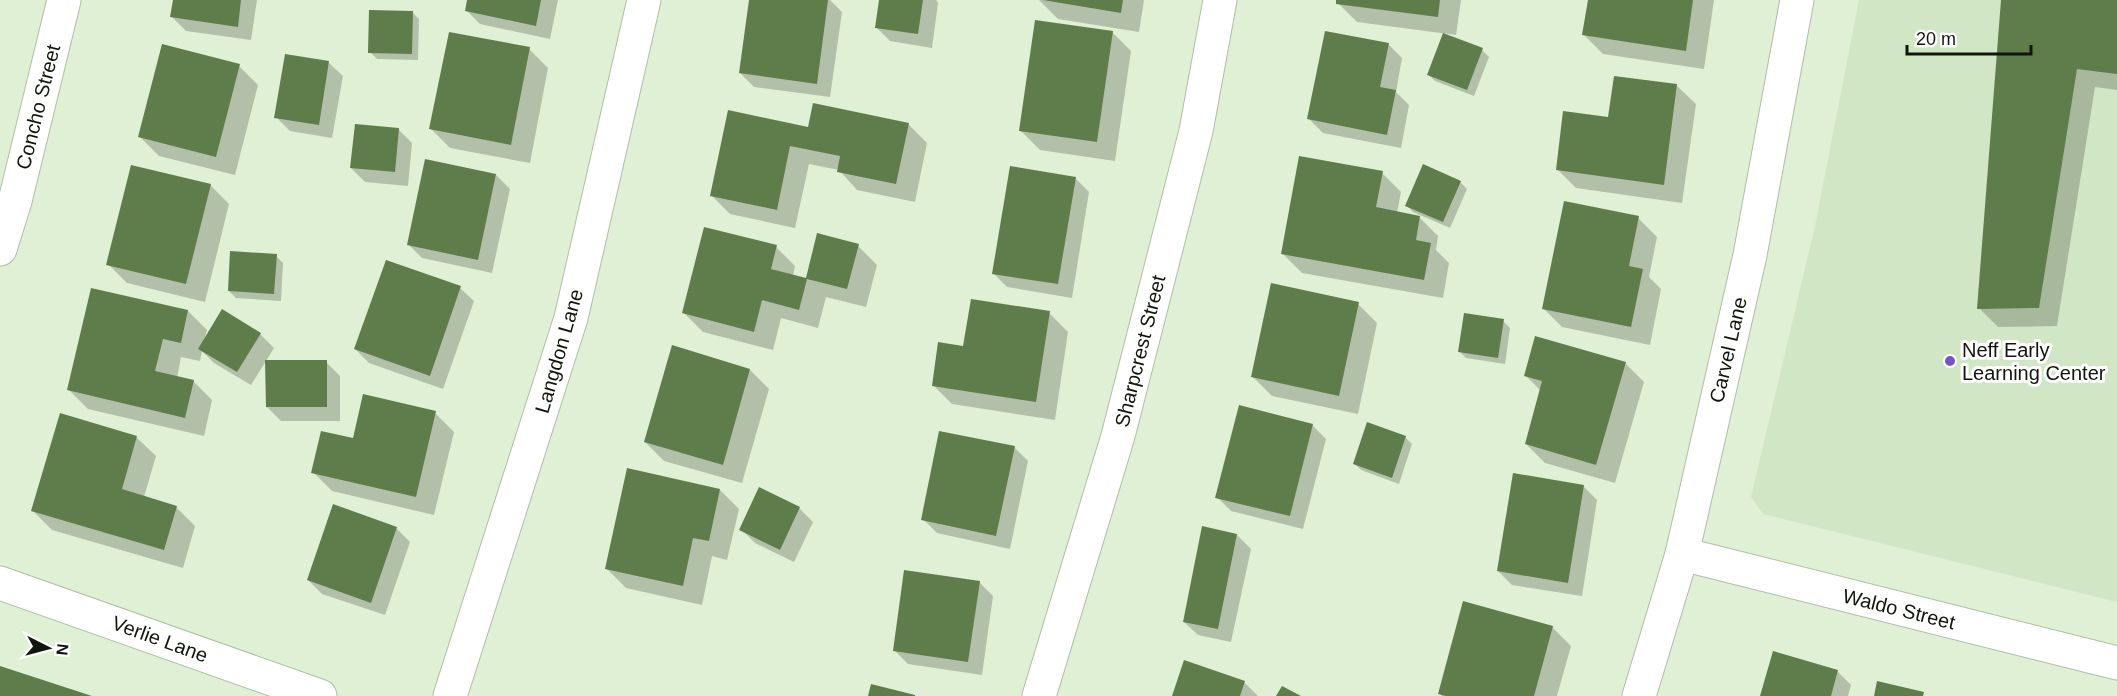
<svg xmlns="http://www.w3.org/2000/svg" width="2117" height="696" font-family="Helvetica,sans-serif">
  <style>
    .built { fill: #d1e6c4 }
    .shadow { fill: #0003 }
    .building { fill: #5f7d4a }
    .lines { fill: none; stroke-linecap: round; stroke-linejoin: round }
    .street-casing { stroke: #afbfa5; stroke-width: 35 }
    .secondary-casing { stroke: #afbfa5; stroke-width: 35 }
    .street { stroke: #fff; stroke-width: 33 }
    .secondary { stroke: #fff; stroke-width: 33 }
    .poi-dot { fill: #7851ca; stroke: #fff; stroke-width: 2 }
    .labels { text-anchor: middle; stroke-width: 6; stroke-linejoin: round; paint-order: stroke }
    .street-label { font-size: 20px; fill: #11160d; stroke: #fff }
    .poi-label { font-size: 20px; fill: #11160d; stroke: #fff; text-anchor: start }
  </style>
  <rect width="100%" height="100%" fill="#dff0d4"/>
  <!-- built -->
  <polygon class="built" points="1859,0 2117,0 2117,602 1763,514 1751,497 1815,226"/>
  <!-- shadow -->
  <g class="shadow">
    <polygon points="174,0 257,0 251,40 186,31 172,17"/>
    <polygon points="468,0 558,0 550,39 480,24 466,10"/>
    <polygon points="750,0 830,0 842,12 830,97 754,87 740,73"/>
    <polygon points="880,0 936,0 938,3 932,48 890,41 876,27"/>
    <polygon points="1039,0 1144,0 1139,32 1058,19"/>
    <polygon points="1338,0 1461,0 1456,35 1357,22 1338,3"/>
    <polygon points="1589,0 1714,0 1704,69 1603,54 1584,35"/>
    <polygon points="2002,0 2117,0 2117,90 2095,87 2057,326 1998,327 1979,308"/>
    <polygon points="412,12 419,19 418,60 377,59 370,52"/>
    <polygon points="1112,32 1131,51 1115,161 1040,150 1021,131"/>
    <polygon points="1388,44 1402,58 1396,92 1409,105 1401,148 1323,133 1309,119"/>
    <polygon points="529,49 548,68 530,163 450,148 431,129"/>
    <polygon points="1482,50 1489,57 1474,96 1435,81 1428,74"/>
    <polygon points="329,63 343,76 332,138 290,131 276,117"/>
    <polygon points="239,66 258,85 235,175 159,156 140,137"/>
    <polygon points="1676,85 1696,104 1682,203 1576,188 1557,169 1609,118"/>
    <polygon points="908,124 927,143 915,202 857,190 839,170 809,164 795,228 730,214 711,195 809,128"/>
    <polygon points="398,129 412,143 408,186 365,182 351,168"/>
    <polygon points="426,161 496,175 510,189 492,273 422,258 408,244"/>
    <polygon points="1382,173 1401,192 1397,213 1419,217 1438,236 1436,250 1449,263 1443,298 1302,273 1283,254"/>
    <polygon points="1075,178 1089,192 1072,298 1007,287 993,273"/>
    <polygon points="1460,182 1467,189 1450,228 1413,212 1406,205"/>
    <polygon points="210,185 229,204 205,302 127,283 108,264"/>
    <polygon points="1638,218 1657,237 1649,277 1661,289 1650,345 1562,327 1543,308"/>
    <polygon points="818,235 858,246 877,265 866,307 826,297 818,328 781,318 773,350 703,332 684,313 776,247 795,266 793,276 807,280"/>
    <polygon points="276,256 283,263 281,301 236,298 229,291"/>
    <polygon points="460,288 474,301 443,389 369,363 355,349"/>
    <polygon points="92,290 188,311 207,330 204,341 260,334 274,348 251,385 214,363 202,351 200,361 181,357 177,378 193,381 212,400 204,436 88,409 69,390"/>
    <polygon points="1358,304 1377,323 1358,414 1272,396 1253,377"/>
    <polygon points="1049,313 1068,332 1055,420 952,404 933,385 965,348"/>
    <polygon points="1503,321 1510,328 1505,364 1466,358 1459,351"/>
    <polygon points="326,362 340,376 340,421 281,421 267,407"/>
    <polygon points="1625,363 1644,382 1615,483 1545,463 1526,444 1541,391 1525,375"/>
    <polygon points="750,370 769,389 742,483 664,461 645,442"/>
    <polygon points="435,413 454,432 434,515 332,491 313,472 354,440"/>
    <polygon points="1312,425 1326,439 1303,529 1231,511 1217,497"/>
    <polygon points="136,437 156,456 144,497 176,507 195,526 183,568 52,530 33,511"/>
    <polygon points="1405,437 1412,444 1399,484 1361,470 1354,463"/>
    <polygon points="1014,447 1028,461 1010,549 937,533 923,519"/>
    <polygon points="1583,486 1597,500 1582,596 1512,585 1498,571"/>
    <polygon points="720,490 739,509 727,560 712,556 702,605 626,588 607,569"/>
    <polygon points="799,508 813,522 794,562 755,543 741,529"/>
    <polygon points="396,528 410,542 385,615 322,594 308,580"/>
    <polygon points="1237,535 1251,549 1231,642 1198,635 1184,622"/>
    <polygon points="979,582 993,596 982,675 908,664 894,650"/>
    <polygon points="1552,627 1571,646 1557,696 1442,696 1439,693"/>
    <polygon points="1837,671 1851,685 1848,696 1762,696"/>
    <polygon points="1244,682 1258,696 1173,696"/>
  </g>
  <!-- building -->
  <g class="building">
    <polygon points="173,0 241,0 238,27 170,17"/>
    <polygon points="467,0 541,0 536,26 465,11"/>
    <polygon points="749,0 828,0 817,84 739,73"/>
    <polygon points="879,0 923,0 918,34 875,28"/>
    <polygon points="1043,0 1123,0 1121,13"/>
    <polygon points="1336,0 1440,0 1438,17 1336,4"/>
    <polygon points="1588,0 1693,0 1686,51 1582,35"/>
    <polygon points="2001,0 2117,0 2117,74 2077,69 2039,308 1977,309"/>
    <polygon points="369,10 413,11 412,54 368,53"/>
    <polygon points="1035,20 1113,31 1097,142 1019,131"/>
    <polygon points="1325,31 1389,43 1380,87 1396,90 1387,135 1307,119"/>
    <polygon points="449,32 530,47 511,145 429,129"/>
    <polygon points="1443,33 1483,48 1467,90 1427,75"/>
    <polygon points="162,44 240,64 216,157 138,137"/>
    <polygon points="285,54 329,61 319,125 274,118"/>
    <polygon points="1614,76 1677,84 1664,185 1556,170 1563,111 1608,117"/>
    <polygon points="813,103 909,123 896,184 837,172 840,156 790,146 777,210 710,196 728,110 808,127"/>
    <polygon points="355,124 399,128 395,172 350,168"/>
    <polygon points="1299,156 1383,171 1376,207 1420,216 1416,240 1431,243 1424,280 1281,254"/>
    <polygon points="425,159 496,174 478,260 407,245"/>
    <polygon points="1423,164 1461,181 1443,222 1405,206"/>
    <polygon points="131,165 211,184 186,284 106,265"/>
    <polygon points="1010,166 1076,177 1058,284 992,274"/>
    <polygon points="1564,201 1639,216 1629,266 1643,269 1631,327 1542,309"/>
    <polygon points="704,227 777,245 771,269 806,278 817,233 859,244 847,289 807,279 799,310 762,300 754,332 682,313"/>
    <polygon points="230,251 277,254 274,294 228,291"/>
    <polygon points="386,260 461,286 430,376 354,349"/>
    <polygon points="1271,283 1359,302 1339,396 1251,377"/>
    <polygon points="91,288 188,310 181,343 163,339 155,371 194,380 185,418 67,390"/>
    <polygon points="971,299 1050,311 1036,402 932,386 938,342 963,346"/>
    <polygon points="222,309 261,333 237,372 198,349"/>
    <polygon points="1464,313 1504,319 1498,358 1458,352"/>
    <polygon points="1535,336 1626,362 1596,465 1525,444 1542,381 1524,376"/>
    <polygon points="672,345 750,369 723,465 644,442"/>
    <polygon points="265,360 327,360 327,407 266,407"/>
    <polygon points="363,394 436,411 416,497 311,473 321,431 353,438"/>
    <polygon points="1239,405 1313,424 1290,516 1215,498"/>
    <polygon points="60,413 137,436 122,489 177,506 164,550 31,511"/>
    <polygon points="1367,422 1406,436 1392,478 1353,464"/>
    <polygon points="939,431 1015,446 996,536 921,520"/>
    <polygon points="627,468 720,489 709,541 693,538 683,586 605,569"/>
    <polygon points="1513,473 1584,485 1568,583 1497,571"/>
    <polygon points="759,487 800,507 780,550 739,530"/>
    <polygon points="333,504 397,527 371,603 307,580"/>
    <polygon points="1202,526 1237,534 1218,629 1183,622"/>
    <polygon points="904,570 980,581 968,662 893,651"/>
    <polygon points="1463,601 1553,626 1534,696 1446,696 1438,694"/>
    <polygon points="1773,651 1838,670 1831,696 1760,696"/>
    <polygon points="1184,660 1245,681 1240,696 1172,696"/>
    <polygon points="0,666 92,696 0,696"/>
    <polygon points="1877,681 1924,692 1923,696 1874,696"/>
    <polygon points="871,684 915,695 915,696 868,696"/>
    <polygon points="1282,686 1301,696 1276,696"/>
  </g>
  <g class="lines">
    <!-- street casing -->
    <g class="street-casing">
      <g id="street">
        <polyline points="0,249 15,201 64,0"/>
        <polyline points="1682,554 2117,663"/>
        <polyline points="0,583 320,696"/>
        <polyline points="450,696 571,318 644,0"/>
        <polyline points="1039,696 1118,436 1196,131 1220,0"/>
      </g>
    </g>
    <!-- secondary casing -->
    <g class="secondary-casing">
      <polyline id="secondary" points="1639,696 1682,554 1750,255 1797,0"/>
    </g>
    <!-- street -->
    <use href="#street" class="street"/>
    <!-- secondary -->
    <use href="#secondary" class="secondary"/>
  </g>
  <!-- markers -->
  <circle class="poi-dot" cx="1950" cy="361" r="6"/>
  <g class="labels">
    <!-- street labels -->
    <g class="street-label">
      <text transform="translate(38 107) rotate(-76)" y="7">Concho Street</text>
      <text transform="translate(1728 350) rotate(-77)" y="7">Carvel Lane</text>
      <text transform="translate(559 351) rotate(-74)" y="7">Langdon Lane</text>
      <text transform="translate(1140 351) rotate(-76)" y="7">Sharpcrest Street</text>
      <text transform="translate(1899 609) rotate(14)" y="7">Waldo Street</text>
      <text transform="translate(160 639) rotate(20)" y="7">Verlie Lane</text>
    </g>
    <!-- poi labels -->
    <g class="poi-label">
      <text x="1962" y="357">Neff Early<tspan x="1962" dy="23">Learning Center</tspan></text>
    </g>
  </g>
  <!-- north arrow -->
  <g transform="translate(48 648) rotate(96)" stroke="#ffffff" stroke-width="4.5" paint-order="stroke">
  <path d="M0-4.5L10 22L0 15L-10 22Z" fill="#11160d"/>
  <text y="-9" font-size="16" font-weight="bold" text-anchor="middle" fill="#11160d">N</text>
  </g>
  <!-- scale -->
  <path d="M1907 45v9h124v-9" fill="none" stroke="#11160d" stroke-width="3"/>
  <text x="1916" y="45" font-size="18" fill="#11160d" stroke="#ffffff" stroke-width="4.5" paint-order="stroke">20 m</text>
</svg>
